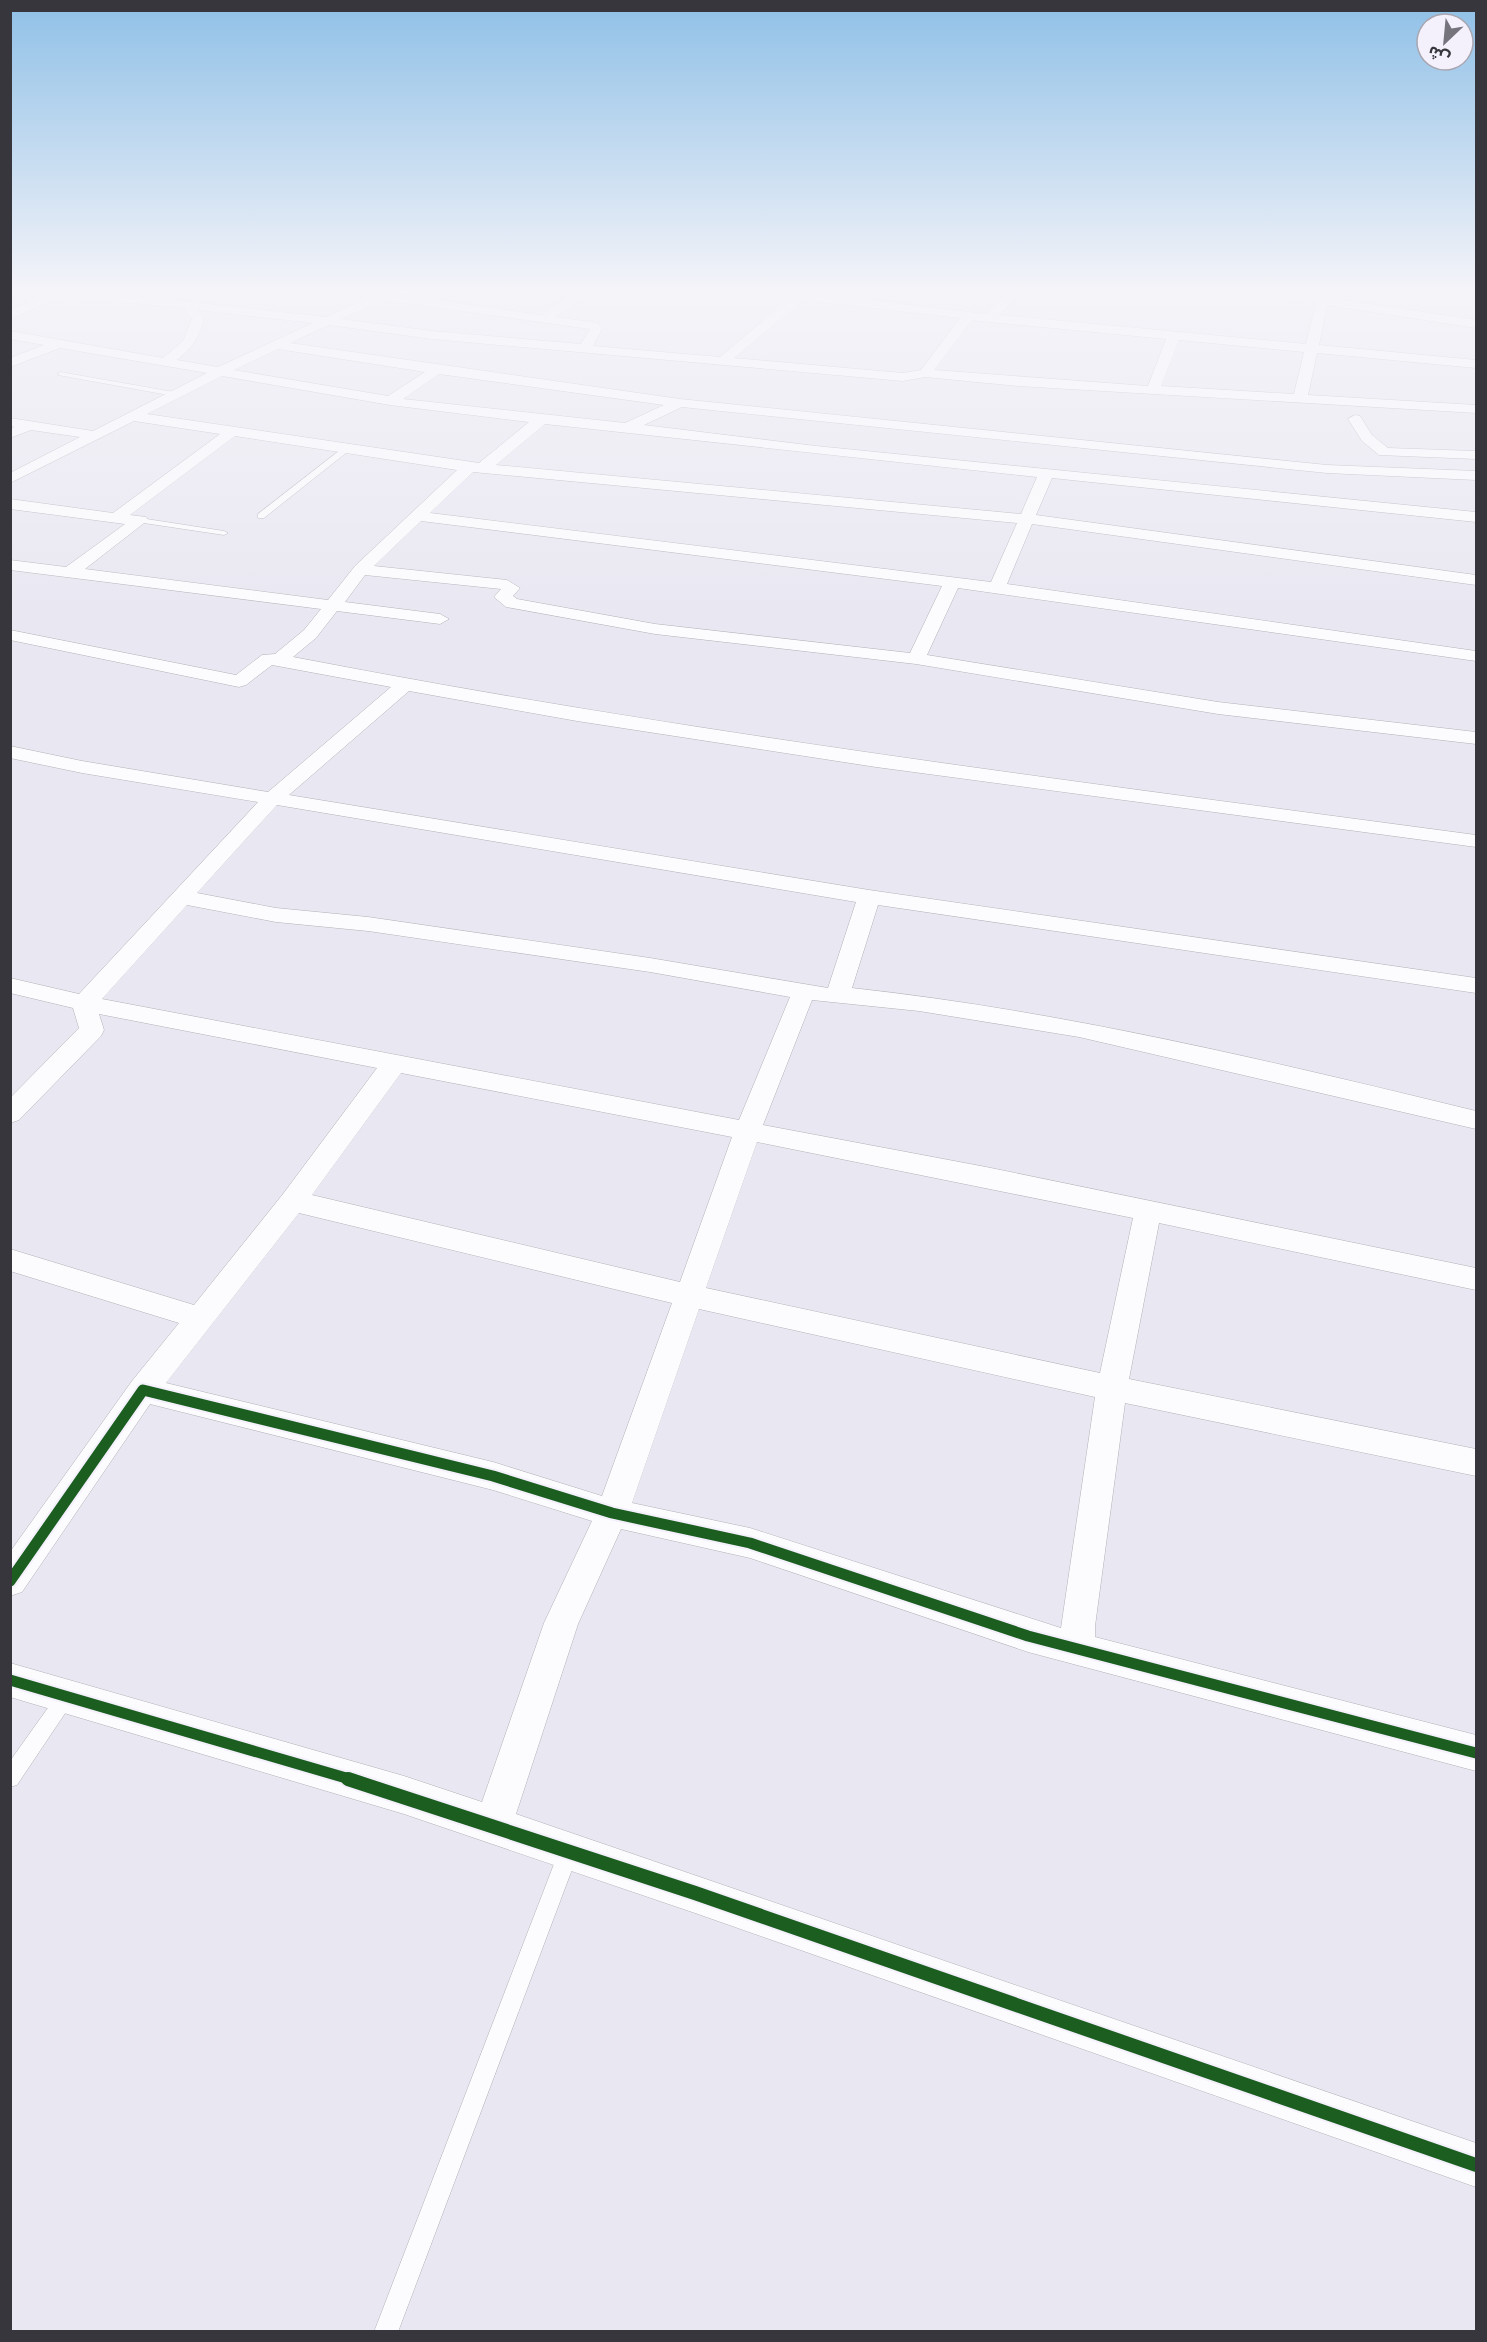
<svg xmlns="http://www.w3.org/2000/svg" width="1487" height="2342" font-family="Georgia,'Noto Sans Arabic',serif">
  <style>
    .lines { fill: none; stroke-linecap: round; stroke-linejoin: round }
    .lane-casing { stroke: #b3b1b8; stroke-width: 1 }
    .street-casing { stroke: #b3b1b8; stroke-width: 1 }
    .lane { fill: #fcfbfd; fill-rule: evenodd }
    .street { fill: #fcfbfd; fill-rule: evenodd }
    .cycleway-far1-casing { stroke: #f4f1fc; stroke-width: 15 }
    .cycleway-casing { stroke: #f4f1fc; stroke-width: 18 }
    .cycleway-far1 { stroke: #1b5e20; stroke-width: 11 }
    .cycleway { stroke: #1b5e20; stroke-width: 14 }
  </style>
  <rect width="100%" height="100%" fill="#e9e7f1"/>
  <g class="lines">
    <!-- lane casing -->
    <g class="lane-casing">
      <g id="lane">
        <polygon points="60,372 174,392 177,394 174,396 58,375"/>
        <polygon points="344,447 351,449 264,518 258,518 258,514"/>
        <polygon points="140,518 224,531 228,533 224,535 137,522 136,520"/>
        <polygon points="66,1688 72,1691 75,1697 72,1703 17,1785 10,1787 10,1761 60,1691"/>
        <polygon points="569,1841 576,1844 579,1851 398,2332 374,2332 559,1851 562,1844"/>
      </g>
    </g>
    <!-- street casing -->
    <g class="street-casing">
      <g id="street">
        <path d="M 36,290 L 81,290 L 326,317 L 367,298 L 329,290 L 364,290 L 541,315 L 581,290 L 596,290 L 555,317 L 598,323 L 602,329 L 593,346 L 720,357 L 790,298 L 753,294 L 747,290 L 813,290 L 810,293 L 986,314 L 1009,290 L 1022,290 L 999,315 L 1306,344 L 1316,303 L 1251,290 L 1283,290 L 1320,296 L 1324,290 L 1336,290 L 1331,298 L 1476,320 L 1476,328 L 1327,305 L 1319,345 L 1476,360 L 1476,368 L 1317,353 L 1308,395 L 1476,405 L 1476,413 L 1018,386 L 925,377 L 903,381 L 432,339 L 329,325 L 290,343 L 680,399 L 1327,465 L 1476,471 L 1476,480 L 1327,473 L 682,407 L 644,425 L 816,446 L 1476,512 L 1476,522 L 1052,478 L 1036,515 L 1476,575 L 1476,585 L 1032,524 L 1007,584 L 1476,651 L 1476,661 L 958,588 L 927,655 L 1218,702 L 1476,732 L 1476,744 L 1218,714 L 916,664 L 655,634 L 506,607 L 494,597 L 501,589 L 365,575 L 345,602 L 440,614 L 449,619 L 440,624 L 337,611 L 316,638 L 293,657 C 685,733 1081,782 1476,835 L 1476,847 L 876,767 L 577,721 L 409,691 L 289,795 L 869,890 L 1476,978 L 1476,993 L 878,905 L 852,988 C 1063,1011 1270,1061 1476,1111 L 1476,1129 L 1079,1037 L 919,1011 L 812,1000 L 763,1125 L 986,1167 L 1476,1268 L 1476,1290 L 1159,1223 L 1129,1379 L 1476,1449 L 1476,1476 L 1125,1403 L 1095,1626 L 1095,1637 L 1476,1735 L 1476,1771 L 1028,1652 L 750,1558 L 621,1529 L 578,1624 L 516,1814 L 1476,2143 L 1476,2187 L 695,1913 L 404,1814 L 10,1697 L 10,1663 L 404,1776 L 482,1802 L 544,1623 L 592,1521 L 493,1490 L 150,1404 L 22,1592 L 10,1596 L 10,1552 L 132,1381 L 179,1323 L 10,1271 L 10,1249 L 194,1305 L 283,1194 L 377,1068 L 99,1014 L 104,1030 L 101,1036 L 19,1120 L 10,1123 L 10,1098 L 79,1028 L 73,1008 L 10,993 L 10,978 L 79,994 L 258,802 L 82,773 L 10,758 L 10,746 L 82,761 L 268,792 L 391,687 L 272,665 L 246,685 L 239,687 L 10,640 L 10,630 L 236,675 L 262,655 L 275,654 L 304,630 L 321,609 L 10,570 L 10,560 L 66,567 L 125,524 L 10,509 L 10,499 L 113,513 L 220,434 L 134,421 L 10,483 L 10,473 L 80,437 L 31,430 L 10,438 L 10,429 L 14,427 L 10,426 L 10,418 L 93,431 L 207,373 L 60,348 L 10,367 L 10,358 L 44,345 L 10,339 L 10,331 L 163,358 L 183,341 L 192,319 L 184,308 L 64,296 L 10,319 L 10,310 L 47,294 ZM 382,300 L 590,329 L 581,344 L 432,331 L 341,319 ZM 803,300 L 960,318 L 921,370 L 903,373 L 734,358 ZM 197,310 L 313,323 L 218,367 L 177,360 C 191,349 200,337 204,319 ZM 972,320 L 989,322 L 1166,339 L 1148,386 L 934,370 ZM 1179,340 L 1304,352 L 1294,394 L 1161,386 ZM 278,349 L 425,372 L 388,396 L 234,370 ZM 439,374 L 664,405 L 625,423 L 403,399 ZM 222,376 L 390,405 L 529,422 L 479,463 L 147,414 ZM 545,424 L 1037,477 L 1021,514 L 496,465 ZM 235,436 L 457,470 L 355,566 L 328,600 L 85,569 L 148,520 L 146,517 L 130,515 ZM 473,472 L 1017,523 L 991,582 L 430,513 ZM 421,521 L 942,586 L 910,653 L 655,624 L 517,599 L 513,596 L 520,588 L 507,580 L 374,566 ZM 277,805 L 856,902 L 828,988 L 650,958 L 368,917 L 276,908 L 197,893 ZM 187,905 L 276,922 L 368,931 L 650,972 L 790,997 L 739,1120 L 102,999 ZM 401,1073 L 732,1137 L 680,1282 L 312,1195 ZM 757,1142 L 1133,1218 L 1100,1373 L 706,1288 ZM 299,1213 L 672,1303 L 602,1496 L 493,1462 L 166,1383 ZM 699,1309 L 1095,1397 L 1061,1628 L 750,1528 L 632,1503 Z"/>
        <polygon points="1355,415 1360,416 1372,435 1388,448 1476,451 1476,459 1379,455 1362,441 1348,419"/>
      </g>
    </g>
    <!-- lane -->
    <use href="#lane" class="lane"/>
    <!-- street -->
    <use href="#street" class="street"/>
    <!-- cycleway-far1 casing -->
    <g class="cycleway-far1-casing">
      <g id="cycleway-far1">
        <polyline points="10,1581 143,1390 493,1476 612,1513 750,1543 1028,1636 1476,1753"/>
        <polyline points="10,1680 353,1780"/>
      </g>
    </g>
    <!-- cycleway casing -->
    <g class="cycleway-casing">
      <polyline id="cycleway" points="348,1779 695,1893 1476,2165"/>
    </g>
    <!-- cycleway-far1 -->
    <use href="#cycleway-far1" class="cycleway-far1"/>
    <!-- cycleway -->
    <use href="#cycleway" class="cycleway"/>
  </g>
  <!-- sky -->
  <linearGradient id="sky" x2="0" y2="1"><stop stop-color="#8fc0e7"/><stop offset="0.47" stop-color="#f5f4f9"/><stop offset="1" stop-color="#f5f4f9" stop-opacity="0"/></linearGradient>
  <rect width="1487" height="618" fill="url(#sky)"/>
  <!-- border -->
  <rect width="1487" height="2342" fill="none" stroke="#37363d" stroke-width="24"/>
  <!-- north arrow -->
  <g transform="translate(1445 42) rotate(206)"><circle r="28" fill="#f4f1fc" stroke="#a8a6b0" stroke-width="1.5"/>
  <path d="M0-4.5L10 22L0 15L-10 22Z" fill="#75747c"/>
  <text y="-9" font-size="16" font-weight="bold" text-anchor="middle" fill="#37363d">ش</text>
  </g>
</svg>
